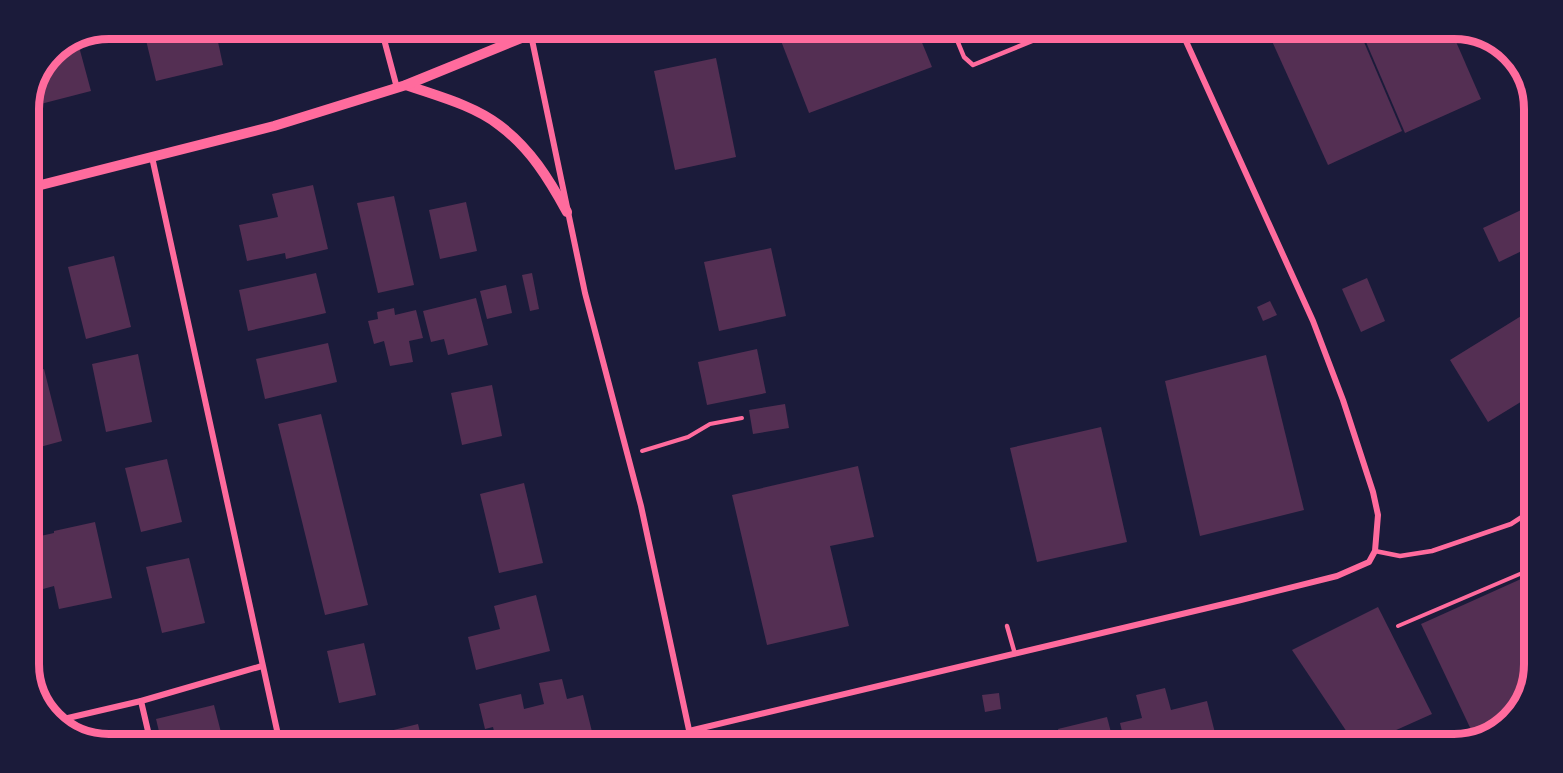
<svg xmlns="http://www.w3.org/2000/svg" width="1563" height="773" font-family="'Open Sans',sans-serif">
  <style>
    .building { fill: #542f53 }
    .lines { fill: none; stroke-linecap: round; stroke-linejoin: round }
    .path { stroke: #ff6b9d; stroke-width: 4 }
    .service { stroke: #ff6b9d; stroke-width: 4.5 }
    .minor { stroke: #ff6b9d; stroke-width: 6 }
    .tertiary { stroke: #ff6b9d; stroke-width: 10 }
    .rim { fill: none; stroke: #ff6b9d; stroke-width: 8 }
  </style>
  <rect width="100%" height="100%" fill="#1b1b3a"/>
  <!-- building -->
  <g class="building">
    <polygon points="143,28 215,28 223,65 156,81"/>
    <polygon points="776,28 916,28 932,67 809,113"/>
    <polygon points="966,28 991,28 991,29 969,37"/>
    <polygon points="1266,28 1358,28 1402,131 1328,165"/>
    <polygon points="1360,28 1450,28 1481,99 1405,133"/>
    <polygon points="78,43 91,91 29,107 52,52"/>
    <polygon points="716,58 736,157 675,170 654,71"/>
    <polygon points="313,185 328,249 286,259 285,253 247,261 239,225 278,217 272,194"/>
    <polygon points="394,196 414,285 378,293 357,203"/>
    <polygon points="466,202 477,251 440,259 429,210"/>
    <polygon points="1534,204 1534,245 1499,262 1483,228"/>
    <polygon points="771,248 786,316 719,331 704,262"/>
    <polygon points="114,256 131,327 86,339 68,267"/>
    <polygon points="316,273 326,313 248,331 239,290"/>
    <polygon points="532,273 539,309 530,311 522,275"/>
    <polygon points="1367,278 1385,321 1361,332 1342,289"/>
    <polygon points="506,285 512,313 487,319 480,291"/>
    <polygon points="476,298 488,345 448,355 444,339 431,342 423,311"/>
    <polygon points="1270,301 1277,315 1263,321 1257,307"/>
    <polygon points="394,308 395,315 416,310 423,338 409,341 413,362 390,366 384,341 374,344 368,321 378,319 377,312"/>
    <polygon points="1534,308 1534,394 1488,422 1450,360"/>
    <polygon points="328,343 337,382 265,399 256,359"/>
    <polygon points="757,349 766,393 707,405 698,362"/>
    <polygon points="138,354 152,422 106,432 92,364"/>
    <polygon points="1266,355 1304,510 1200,536 1165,381"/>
    <polygon points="44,369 62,441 29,450 29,373"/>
    <polygon points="492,385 502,436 462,445 451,393"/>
    <polygon points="785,404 789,428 753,434 749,410"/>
    <polygon points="321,414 368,605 325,615 278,424"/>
    <polygon points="1101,427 1127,542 1037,562 1010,448"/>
    <polygon points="167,459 182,522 141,532 125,468"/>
    <polygon points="858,466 874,537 830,546 849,626 767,645 732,495"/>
    <polygon points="524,483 543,563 499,573 480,494"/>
    <polygon points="95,522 112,598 59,609 54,586 43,589 38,562 42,561 36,537 54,533 54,531"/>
    <polygon points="189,558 205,623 162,633 146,567"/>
    <polygon points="1530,575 1534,590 1534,665 1526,700 1499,731 1475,738 1421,624"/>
    <polygon points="536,595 550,651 476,670 468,637 500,629 494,606"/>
    <polygon points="1378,607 1432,714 1365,744 1355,744 1292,650"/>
    <polygon points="364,643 376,695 339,703 327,651"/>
    <polygon points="562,679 567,699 583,695 595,744 497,744 493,727 485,729 479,704 521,694 524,709 544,704 539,683"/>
    <polygon points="1165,688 1171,710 1207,701 1215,733 1181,742 1182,744 1125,744 1120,723 1142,718 1136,695"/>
    <polygon points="999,693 1001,709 985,712 982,695"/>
    <polygon points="214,705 224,744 162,744 156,719"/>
    <polygon points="1107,717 1114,744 1062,744 1058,729"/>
    <polygon points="418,724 423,744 367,744 365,737"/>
    <polygon points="124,732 127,744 109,744 91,740"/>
  </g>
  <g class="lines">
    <!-- path -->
    <g class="path">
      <polyline points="642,451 688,437 710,424 742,418"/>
      <polyline points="1398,626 1534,568"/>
    </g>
    <!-- service -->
    <g class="service">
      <polyline points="952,28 964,57 973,65 1064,28"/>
      <polyline points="1375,551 1400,556 1432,551 1511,524 1534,509"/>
      <polyline points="1007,626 1015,654"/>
    </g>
    <!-- minor -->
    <g class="minor">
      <polyline points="381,28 397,88"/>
      <polyline points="531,35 585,293 641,506 692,744"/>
      <polyline points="152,157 280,744"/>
      <polyline points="141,701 151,744"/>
      <polyline points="55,721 141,701 262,666"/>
      <polyline points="689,731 1241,600 1337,576 1369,562 1375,551 1378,515 1373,492 1343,400 1313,321 1180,28"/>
    </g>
    <!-- tertiary -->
    <g class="tertiary">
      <path d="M 406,85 C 437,96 473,105 499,125 C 530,148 549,179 567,212"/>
      <polyline points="29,188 274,126 406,85 546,28"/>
    </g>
  </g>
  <!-- crop -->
  <path d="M0 0H1563V773H0ZM109 39H1454A70 70 0 0 1 1524 109V664A70 70 0 0 1 1454 734H109A70 70 0 0 1 39 664V109A70 70 0 0 1 109 39Z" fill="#1b1b3a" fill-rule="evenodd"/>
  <path class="rim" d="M109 39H1454A70 70 0 0 1 1524 109V664A70 70 0 0 1 1454 734H109A70 70 0 0 1 39 664V109A70 70 0 0 1 109 39Z"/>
</svg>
